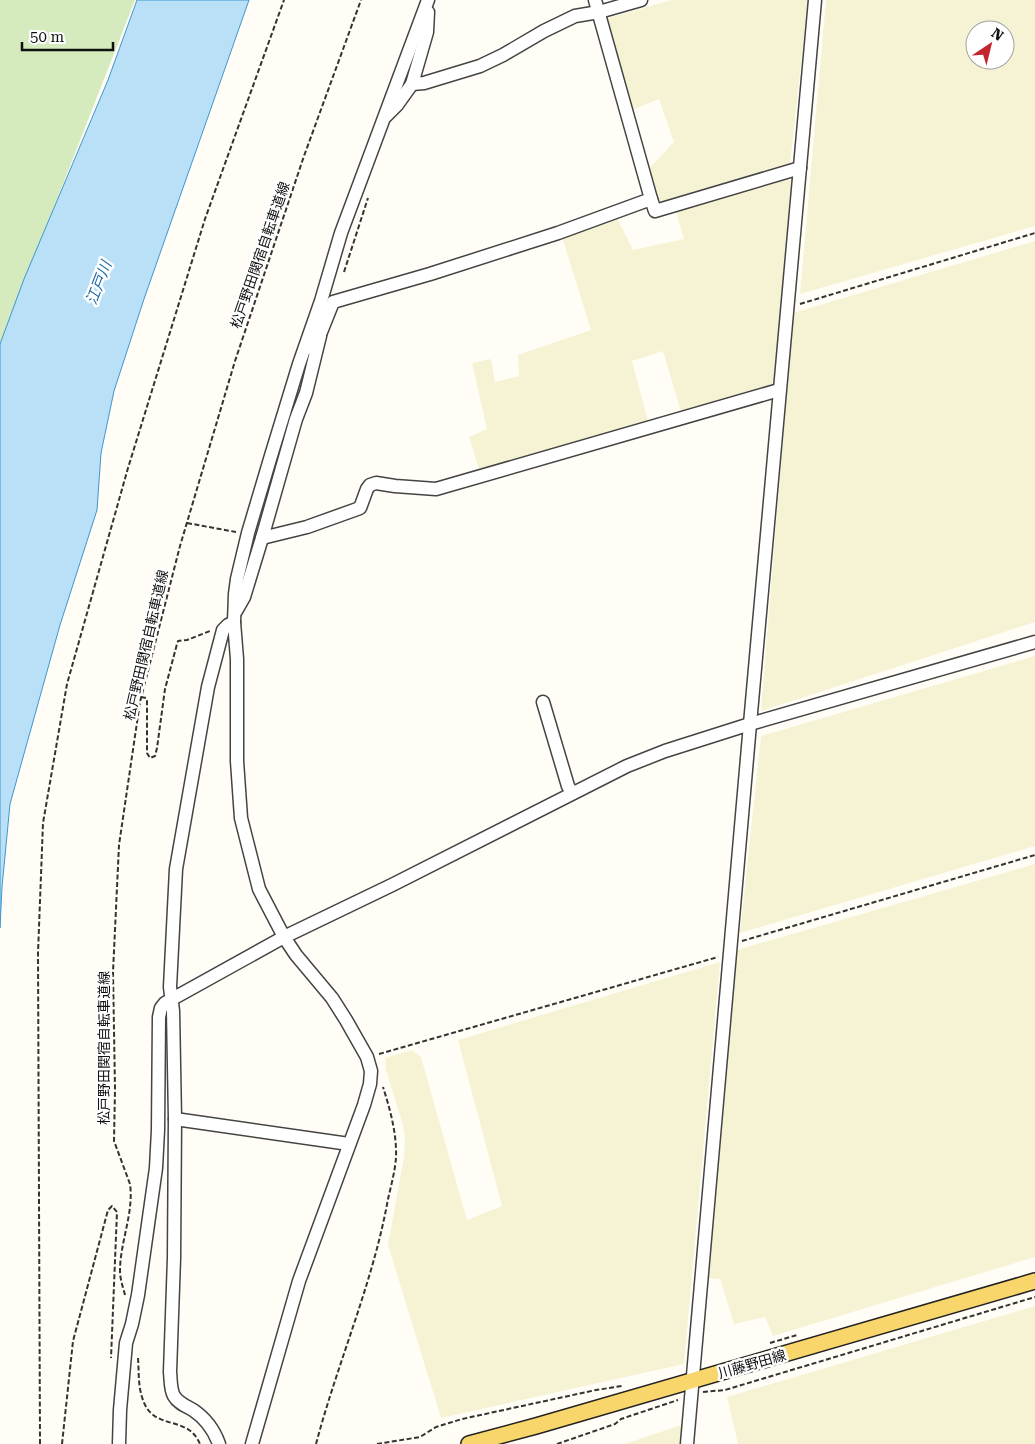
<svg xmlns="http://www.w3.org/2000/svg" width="1035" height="1444" font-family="'Roboto Serif','Noto Sans JP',serif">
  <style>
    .farmland { fill: #f6f3d4; fill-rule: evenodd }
    .green { fill: #d5ebbd }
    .water { fill: #b9e0f7; stroke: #3f96cf }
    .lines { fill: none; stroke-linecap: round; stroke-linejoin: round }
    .minor-casing { stroke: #444; stroke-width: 15 }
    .major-casing { stroke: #222; stroke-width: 18 }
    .path { stroke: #333; stroke-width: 2; stroke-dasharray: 5 2.5; stroke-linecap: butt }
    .minor { stroke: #fff; stroke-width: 12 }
    .major { stroke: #f9d66b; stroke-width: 15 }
    .labels { text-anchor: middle; stroke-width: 5; stroke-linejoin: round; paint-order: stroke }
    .street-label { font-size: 14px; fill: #111; stroke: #fff }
    .water-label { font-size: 15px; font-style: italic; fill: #1768a6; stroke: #fff }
  </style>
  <rect width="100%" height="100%" fill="#fffdf5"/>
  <!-- farmland -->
  <g class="farmland">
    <polygon points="672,0 808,0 790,164 659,205 646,172 674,142 659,99 632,110 605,19"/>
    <path d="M 826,0 L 1035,0 L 1035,226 L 800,294 ZM 975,30 L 1005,30 L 1005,60 L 975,60 Z"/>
    <polygon points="783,179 791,180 774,387 681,412 663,351 632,361 648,421 479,470 469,437 487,429 472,363 491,359 495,382 519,376 518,355 591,330 562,237 616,216 633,250 684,239 675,209"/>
    <polygon points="1035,241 1035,622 761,711 793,313"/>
    <polygon points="1035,656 1035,846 740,933 761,736"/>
    <polygon points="1035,864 1035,1257 773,1336 765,1317 734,1324 720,1279 707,1278 737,950"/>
    <polygon points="720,962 684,1364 441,1418 388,1245 404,1157 405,1138 402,1122 386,1070 385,1058 412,1050 421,1057 467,1220 502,1206 458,1040"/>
    <polygon points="1035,1306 1035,1444 738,1444 727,1397"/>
    <polygon points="690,1422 688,1444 625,1444"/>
  </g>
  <!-- green -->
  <polygon class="green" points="0,0 135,0 0,345"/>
  <!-- water -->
  <polygon class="water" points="137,0 249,0 144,299 114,391 101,453 97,510 60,625 10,804 2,887 0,928 0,344 24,279 108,80"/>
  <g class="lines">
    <!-- minor casing -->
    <g class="minor-casing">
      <g id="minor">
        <polyline points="412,84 424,83 480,66 503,55 544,31 575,16 599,12 641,0"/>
        <polyline points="386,116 397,105 412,84 427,32 428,12"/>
        <polyline points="651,199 655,211 800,168"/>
        <polyline points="308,348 321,332 333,302 430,274 558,233 651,199 595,0"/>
        <polyline points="262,538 307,527 360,508 367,489 370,485 376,483 395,486 436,489 779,390"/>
        <polyline points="236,611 244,597 262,538 296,419 306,393 320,336"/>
        <polyline points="543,702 568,786 572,793"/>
        <polyline points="175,1119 349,1144"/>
        <polyline points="119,1444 120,1410 126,1343 132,1324 138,1295 156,1168 158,1130 159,1017 161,1008 165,1003 284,937 392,885 627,766 665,751 750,724 1035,642"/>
        <path d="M 219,1444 C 214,1430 205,1418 193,1410 C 186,1406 178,1403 174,1396 C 170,1389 171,1380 170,1372 L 174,1258 L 175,1119 L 173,1011 L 170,987 L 176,869 L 208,687 L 223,630 L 228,625 L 234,622"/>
        <polyline points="252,1444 299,1281 364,1105 370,1084 371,1071 367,1057 346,1020 332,998 296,955 284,937 259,889 241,818 237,761 237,659 234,622 235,594 237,579 248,533 270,459 299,364 321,301 341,233 428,0"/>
        <polyline points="687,1444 750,724 815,0"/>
      </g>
    </g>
    <!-- major casing -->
    <g class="major-casing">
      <polyline id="major" points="469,1444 536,1426 1035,1281"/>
    </g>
    <!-- path -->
    <g class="path">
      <polyline points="344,272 368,198"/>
      <polyline points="800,304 1035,233"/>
      <polyline points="187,523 236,532"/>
      <polyline points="141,697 146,698 147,701 147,753 150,758 155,756 157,748 165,689 177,644 178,641 187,640 210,631"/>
      <polyline points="742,941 1035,855"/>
      <polyline points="379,1054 718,957"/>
      <path d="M 125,1295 C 123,1287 120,1279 120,1271 C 120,1242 134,1213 130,1184 L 114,1141 L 115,1089 L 113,972 L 119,845 L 140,702 L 180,546 L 235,361 L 304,156 L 361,0"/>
      <polyline points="770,1343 797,1335"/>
      <path d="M 138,1358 C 139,1371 138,1385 142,1397 C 152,1433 187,1413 200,1444"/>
      <polyline points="703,1392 725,1390 1035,1297"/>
      <polyline points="40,1444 38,953 43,823 67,684 128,468 205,219 284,0"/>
      <polyline points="62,1444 73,1341 108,1210 112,1206 117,1212 111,1358"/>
      <path d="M 316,1444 C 338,1361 373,1283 388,1199 C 391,1186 395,1171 396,1158 C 397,1134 390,1109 383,1087"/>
      <polyline points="377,1444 420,1437 436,1427 462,1419 596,1390 622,1386"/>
      <polyline points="557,1444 615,1424 621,1419 678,1400"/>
    </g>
    <!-- minor -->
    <use href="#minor" class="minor"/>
    <!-- major -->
    <use href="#major" class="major"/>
  </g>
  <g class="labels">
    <!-- street labels -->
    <g class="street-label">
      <text transform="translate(260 255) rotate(-71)" y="5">松戸野田関宿自転車道線</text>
      <text transform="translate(146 645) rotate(-77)" y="5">松戸野田関宿自転車道線</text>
      <text transform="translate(104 1048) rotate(-90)" y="5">松戸野田関宿自転車道線</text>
      <text transform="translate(752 1364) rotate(-16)" y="5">川藤野田線</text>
    </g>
    <!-- water labels -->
    <g class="water-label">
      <text transform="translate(99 283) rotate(-69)" y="5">江戸川</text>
    </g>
  </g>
  <!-- north arrow -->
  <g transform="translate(990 45) rotate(35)"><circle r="24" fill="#ffffff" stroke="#a0a0a0"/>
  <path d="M0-4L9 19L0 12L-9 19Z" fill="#c4262e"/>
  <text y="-8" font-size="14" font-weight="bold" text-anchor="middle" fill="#111111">N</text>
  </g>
  <!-- scale -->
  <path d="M22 42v8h91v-8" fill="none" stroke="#111111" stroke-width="2.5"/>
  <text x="30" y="42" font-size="15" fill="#111111" stroke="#ffffff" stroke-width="4" paint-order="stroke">50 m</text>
</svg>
